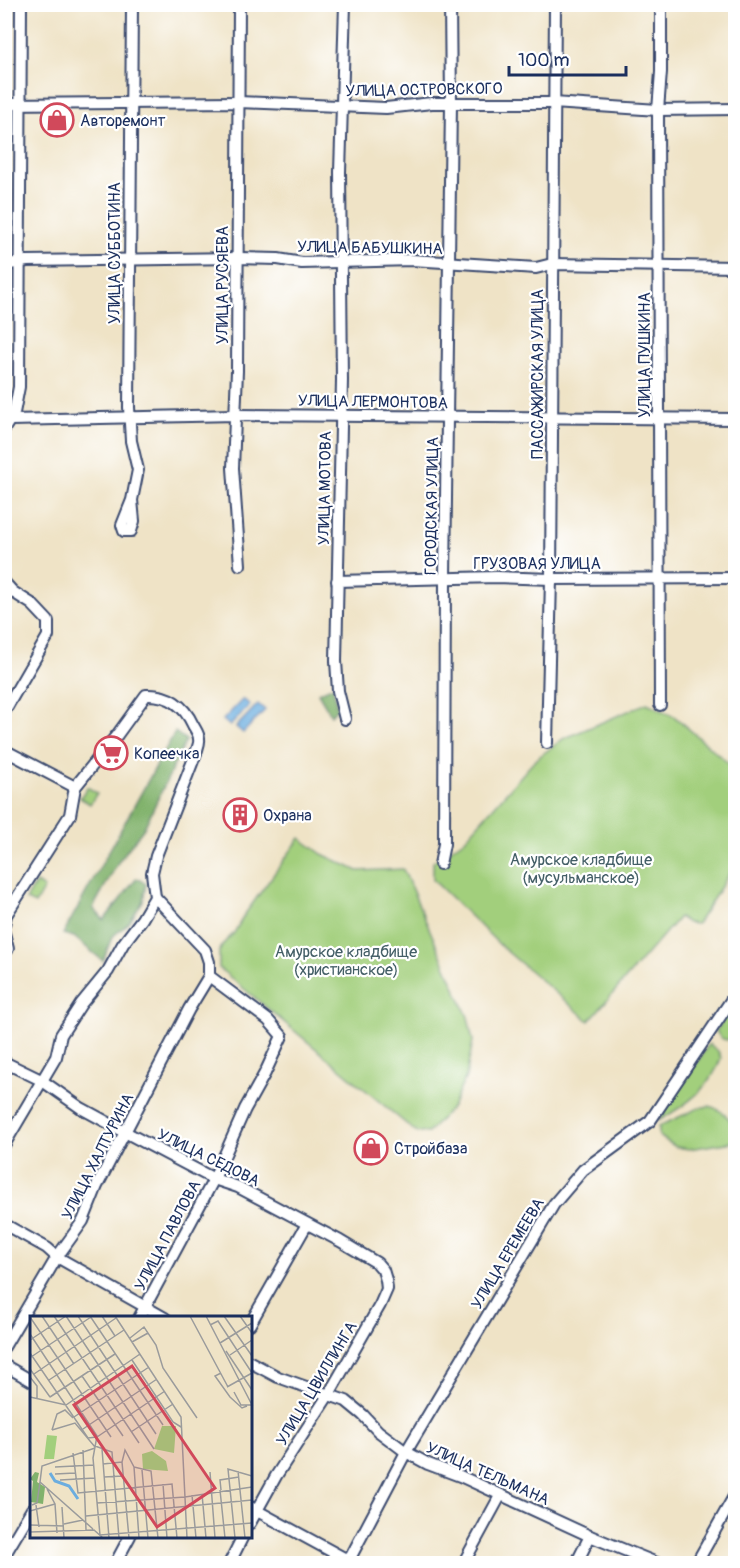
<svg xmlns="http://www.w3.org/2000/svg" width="740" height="1568" font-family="Pangolin,sans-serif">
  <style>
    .green { fill: #a2cf7c; stroke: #5e7f6d; stroke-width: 1.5 }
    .forest { fill: #81b26c; stroke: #4e7065; stroke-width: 1.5 }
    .water { fill: #6baddf; stroke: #436e9e; stroke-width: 1.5 }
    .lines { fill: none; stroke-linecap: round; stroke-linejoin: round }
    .minor-casing { stroke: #3b4a6e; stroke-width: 14 }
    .minor { stroke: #fff; stroke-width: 10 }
    .labels { text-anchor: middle; stroke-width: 4.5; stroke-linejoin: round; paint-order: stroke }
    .street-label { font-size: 16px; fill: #1b2f5e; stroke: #fff }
    .poi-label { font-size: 16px; fill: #1b2f5e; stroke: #fff; text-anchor: start }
    .park-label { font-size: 16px; fill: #445f67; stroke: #fff }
    .inset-river { fill: none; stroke: #6baddf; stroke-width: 3 }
    .inset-road { fill: none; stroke: #9a9b9c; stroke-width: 1.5 }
    .view { fill: #d1495b; fill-opacity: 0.15; stroke: #d1495b; stroke-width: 3 }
    .inset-edge { fill: none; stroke: #1b2f5e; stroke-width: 3 }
  </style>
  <rect width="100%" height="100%" fill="#fff"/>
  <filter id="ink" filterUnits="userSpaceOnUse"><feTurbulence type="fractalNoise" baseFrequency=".0167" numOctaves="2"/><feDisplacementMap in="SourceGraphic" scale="12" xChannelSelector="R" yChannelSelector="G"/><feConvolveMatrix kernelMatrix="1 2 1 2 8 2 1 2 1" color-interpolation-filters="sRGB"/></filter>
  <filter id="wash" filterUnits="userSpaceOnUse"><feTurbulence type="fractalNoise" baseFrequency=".008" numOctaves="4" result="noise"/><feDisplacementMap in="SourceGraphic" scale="24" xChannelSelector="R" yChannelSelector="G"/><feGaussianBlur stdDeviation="1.35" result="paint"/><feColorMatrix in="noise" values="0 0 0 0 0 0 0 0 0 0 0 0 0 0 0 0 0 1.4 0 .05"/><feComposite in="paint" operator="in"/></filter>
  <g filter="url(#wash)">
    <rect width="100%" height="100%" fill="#efe3c6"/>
    <!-- green -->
    <g class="green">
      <polygon points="647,703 675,717 735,769 735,865 697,924 688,923 679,917 589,1021 503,948 433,880 433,862 465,839 536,759 563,739"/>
      <polygon points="87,787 97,793 90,804 80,798"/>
      <polygon points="300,838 322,854 358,871 403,869 468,1017 473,1041 466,1076 452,1107 428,1133 416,1132 219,968 219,952 223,944 234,933 245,914"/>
      <polygon points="36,883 44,888 35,904 26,900"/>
      <path d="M 735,1003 L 735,1026 L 730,1039 C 723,1042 719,1037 716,1031 Z"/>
      <path d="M 709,1044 L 718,1051 L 721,1058 C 711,1088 685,1106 658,1121 Z"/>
      <path d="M 709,1106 C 724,1110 740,1125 733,1142 L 689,1149 L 676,1147 L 659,1136 L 659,1126 L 699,1108 Z"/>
    </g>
    <!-- forest -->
    <g class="forest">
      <polygon points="333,686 337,708 331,715 318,693"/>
      <polygon points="175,732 186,740 144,828 119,861 93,908 104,920 137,878 146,884 143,901 129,923 112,937 103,961 74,937 63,934"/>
    </g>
    <!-- water -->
    <g class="water">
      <polygon points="243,699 250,705 230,726 223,720"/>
      <polygon points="258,704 265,710 243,733 236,727"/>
    </g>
  </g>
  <g filter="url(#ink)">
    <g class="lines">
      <!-- minor casing -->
      <g class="minor-casing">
        <g id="minor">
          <polyline points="239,4 237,371 233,468 240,565"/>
          <polyline points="4,104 238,102 386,108 432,103 553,103 658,110 736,109"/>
          <polyline points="4,265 27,261 238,258 278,259 302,263 412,260 536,268 552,264 736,267"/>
          <polyline points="11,420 235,415 736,419"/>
          <polyline points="4,429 14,413 19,387 21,4"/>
          <polyline points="132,500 134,521 131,531 124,531 122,525 132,500 138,470 131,441 129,407 132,4"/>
          <polyline points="337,581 497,577 551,579 736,578"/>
          <polyline points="4,582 13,592 32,604 48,621 48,636 4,712"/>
          <polyline points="660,705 658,110 661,72 661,4"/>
          <polyline points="345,719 338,691 336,661 342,380 340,172 345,4"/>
          <polyline points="547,743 551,579 555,4"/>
          <polyline points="4,750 75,787"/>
          <polyline points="440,864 444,844 445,578 451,103 450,4"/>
          <path d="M 4,925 L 6,915 L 70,815 L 75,787 L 117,735 L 146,695 C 168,694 184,705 193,725 C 195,729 199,734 199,739 C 200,743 197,749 196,753 L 156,856 L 152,873 L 155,897 L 142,919 L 123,944 L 108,971 L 81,1004 L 61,1035 L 56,1057 L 4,1145"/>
          <polyline points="4,933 8,949 4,954"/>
          <polyline points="4,1062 41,1080 81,1108 125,1132 214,1179 238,1187 340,1241 377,1263 383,1270 386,1280 387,1289 380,1305 329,1394 276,1476 250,1523"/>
          <polyline points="4,1224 47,1248 57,1257 165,1318"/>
          <polyline points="139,1318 214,1179 245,1109 265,1073 282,1036 268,1020 209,976 209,962 205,950 155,897"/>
          <polyline points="250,1324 307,1224"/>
          <polyline points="4,1347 57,1257 83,1221 97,1186 189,1009 209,976"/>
          <polyline points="250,1362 278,1377 346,1401 363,1415 378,1431 406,1452 428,1464 460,1476 590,1536 659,1564"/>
          <polyline points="4,1365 32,1381"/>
          <polyline points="250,1507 353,1563"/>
          <polyline points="4,1556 32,1509"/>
          <polyline points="115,1564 130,1536"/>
          <polyline points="229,1564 243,1536"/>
          <polyline points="347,1564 406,1452 554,1204 583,1170 650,1121 736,993"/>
          <polyline points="463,1564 500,1496"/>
          <polyline points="576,1564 590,1536"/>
          <polyline points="696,1564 736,1493"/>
        </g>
      </g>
      <!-- minor -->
      <use href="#minor" class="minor"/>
    </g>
  </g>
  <!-- icons -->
  <defs>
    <g id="shop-ring" transform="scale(1.725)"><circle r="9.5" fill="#fff" stroke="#d1495b" stroke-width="1.5"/><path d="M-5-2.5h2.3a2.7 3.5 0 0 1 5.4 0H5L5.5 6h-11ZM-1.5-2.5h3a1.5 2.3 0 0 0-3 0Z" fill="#d1495b"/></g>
    <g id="supermarket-ring" transform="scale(1.725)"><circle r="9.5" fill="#fff" stroke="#d1495b" stroke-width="1.5"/><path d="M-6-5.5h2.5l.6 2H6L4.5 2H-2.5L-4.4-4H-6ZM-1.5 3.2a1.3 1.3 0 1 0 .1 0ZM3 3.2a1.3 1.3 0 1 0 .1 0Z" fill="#d1495b"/></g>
    <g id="building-ring" transform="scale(1.725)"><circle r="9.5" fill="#fff" stroke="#d1495b" stroke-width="1.5"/><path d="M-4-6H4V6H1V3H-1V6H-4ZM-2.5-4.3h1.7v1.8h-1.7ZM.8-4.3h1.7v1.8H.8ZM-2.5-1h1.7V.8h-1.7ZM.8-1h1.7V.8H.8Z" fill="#d1495b"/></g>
  </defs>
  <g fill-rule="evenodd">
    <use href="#shop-ring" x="57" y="120"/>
    <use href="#supermarket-ring" x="111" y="753"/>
    <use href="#building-ring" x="240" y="815"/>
    <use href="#shop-ring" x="371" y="1148"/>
  </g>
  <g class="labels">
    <!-- street labels -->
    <g class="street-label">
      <text transform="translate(424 89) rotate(-1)" y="6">УЛИЦА ОСТРОВСКОГО</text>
      <text transform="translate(370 247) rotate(1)" y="6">УЛИЦА БАБУШКИНА</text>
      <text transform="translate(114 253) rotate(-90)" y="6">УЛИЦА СУББОТИНА</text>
      <text transform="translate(222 285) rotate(-90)" y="6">УЛИЦА РУСЯЕВА</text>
      <text transform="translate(644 355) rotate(-90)" y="6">УЛИЦА ПУШКИНА</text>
      <text transform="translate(537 374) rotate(-90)" y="6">ПАССАЖИРСКАЯ УЛИЦА</text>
      <text transform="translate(373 401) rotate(1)" y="6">УЛИЦА ЛЕРМОНТОВА</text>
      <text transform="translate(324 488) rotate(-89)" y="6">УЛИЦА МОТОВА</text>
      <text transform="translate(431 506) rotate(-89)" y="6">ГОРОДСКАЯ УЛИЦА</text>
      <text x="537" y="569">ГРУЗОВАЯ УЛИЦА</text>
      <text transform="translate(97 1156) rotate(-63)" y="6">УЛИЦА ХАЛТУРИНА</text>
      <text transform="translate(209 1157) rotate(26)" y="6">УЛИЦА СЕДОВА</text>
      <text transform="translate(167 1235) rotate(-62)" y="6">УЛИЦА ПАВЛОВА</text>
      <text transform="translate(507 1253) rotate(-59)" y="6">УЛИЦА ЕРЕМЕЕВА</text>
      <text transform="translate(316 1383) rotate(-59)" y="6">УЛИЦА ЦВИЛЛИНГА</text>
      <text transform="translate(488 1473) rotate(24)" y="6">УЛИЦА ТЕЛЬМАНА</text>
    </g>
    <!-- poi labels -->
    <g class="poi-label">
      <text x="80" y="126">Авторемонт</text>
      <text x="134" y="759">Копеечка</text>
      <text x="263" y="821">Охрана</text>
      <text x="394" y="1154">Стройбаза</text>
    </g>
    <!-- park labels -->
    <g class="park-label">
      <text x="581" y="865">Амурское кладбище<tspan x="581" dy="18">(мусульманское)</tspan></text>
      <text x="346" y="957">Амурское кладбище<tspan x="346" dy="18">(христианское)</tspan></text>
    </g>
  </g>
  <!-- overview -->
  <g transform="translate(30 1316)">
    <rect width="222" height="222" fill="#efe3c6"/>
    <path d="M 132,110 L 146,110 L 144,137 L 124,133 ZM 17,119 L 27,120 L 24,143 L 14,143 ZM 122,135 L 136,145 L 138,155 L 113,153 L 112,138 Z" fill="#a2cf7c"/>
    <path d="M 5,156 L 9,157 L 7,166 L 15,171 L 13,188 L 1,186 L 3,165 L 0,163 Z" fill="#81b26c"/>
    <path class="inset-river" d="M 20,157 L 25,165 L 39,170 L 48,183"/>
    <path class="inset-road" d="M 12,0 L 44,48M 24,0 L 109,127M 36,0 L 124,133M 48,0 L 126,118M 60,0 L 133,109M 72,0 L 85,20M 85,0 L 151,101 L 157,222M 160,0 L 198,71M 176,0 L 222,89 L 211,89 L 204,76M 194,0 L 222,40M 210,0 L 222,17M 0,1 L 81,121M 180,9 L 188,5 L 222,57M 0,18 L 67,120 L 63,142 L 70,219 L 222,207M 100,22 L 114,11 L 126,29 L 133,52 L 167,102M 0,24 L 36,0M 102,26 L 118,17M 190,27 L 222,7M 196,35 L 222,74M 0,37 L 58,122 L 67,121M 200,39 L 222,24M 1,41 L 61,1M 102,44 L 143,106 L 151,111M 0,53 L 20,81M 191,57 L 185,60 L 200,81 L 212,92 L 217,90M 4,58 L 86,2M 52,60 L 93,120M 0,61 L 7,70 L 7,82M 19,64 L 94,14M 197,71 L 222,57M 0,81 L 36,89 L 110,38M 20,81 L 85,38M 44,101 L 119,51M 53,113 L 127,63M 22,114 L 45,107 L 65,131M 22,114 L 27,98 L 35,94 L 43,102M 101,116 L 143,88M 67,121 L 135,75M 65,130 L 82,136 L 89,222M 72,133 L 79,222M 53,134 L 56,214M 43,137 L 48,177 L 142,168 L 147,222M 73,148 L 92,146M 25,151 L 64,149M 104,151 L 121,155 L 128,222M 112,154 L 118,222M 208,155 L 215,222M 180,156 L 185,222M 25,158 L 45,157M 74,161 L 93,160M 30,164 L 65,162M 10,166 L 12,150 L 65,132M 10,166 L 63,213M 133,168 L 137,222M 17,173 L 25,188 L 27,217M 190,174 L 195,222M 191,174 L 190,164 L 209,161M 172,178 L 176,222M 162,179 L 166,222M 67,187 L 155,181 L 222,171M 2,189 L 7,187 L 10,166M 6,189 L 9,211M 32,191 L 34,222M 0,195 L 25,188M 56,200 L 222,184M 34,208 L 53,204M 0,209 L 34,210M 0,216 L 64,214 L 73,222M 99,222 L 92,146 L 95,134 L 104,151 L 109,222M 205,222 L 198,153 L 222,160"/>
    <path class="view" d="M 102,50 L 185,172 L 127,211 L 44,89 Z"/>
    <rect width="222" height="222" class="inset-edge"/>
  </g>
  <!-- margin -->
  <rect width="740" height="1568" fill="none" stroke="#fff" stroke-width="24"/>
  <!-- scale -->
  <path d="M509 66v9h117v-9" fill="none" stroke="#1b2f5e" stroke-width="3"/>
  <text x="518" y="66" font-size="18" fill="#1b2f5e" stroke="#ffffff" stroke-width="4.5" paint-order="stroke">100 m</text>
</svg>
